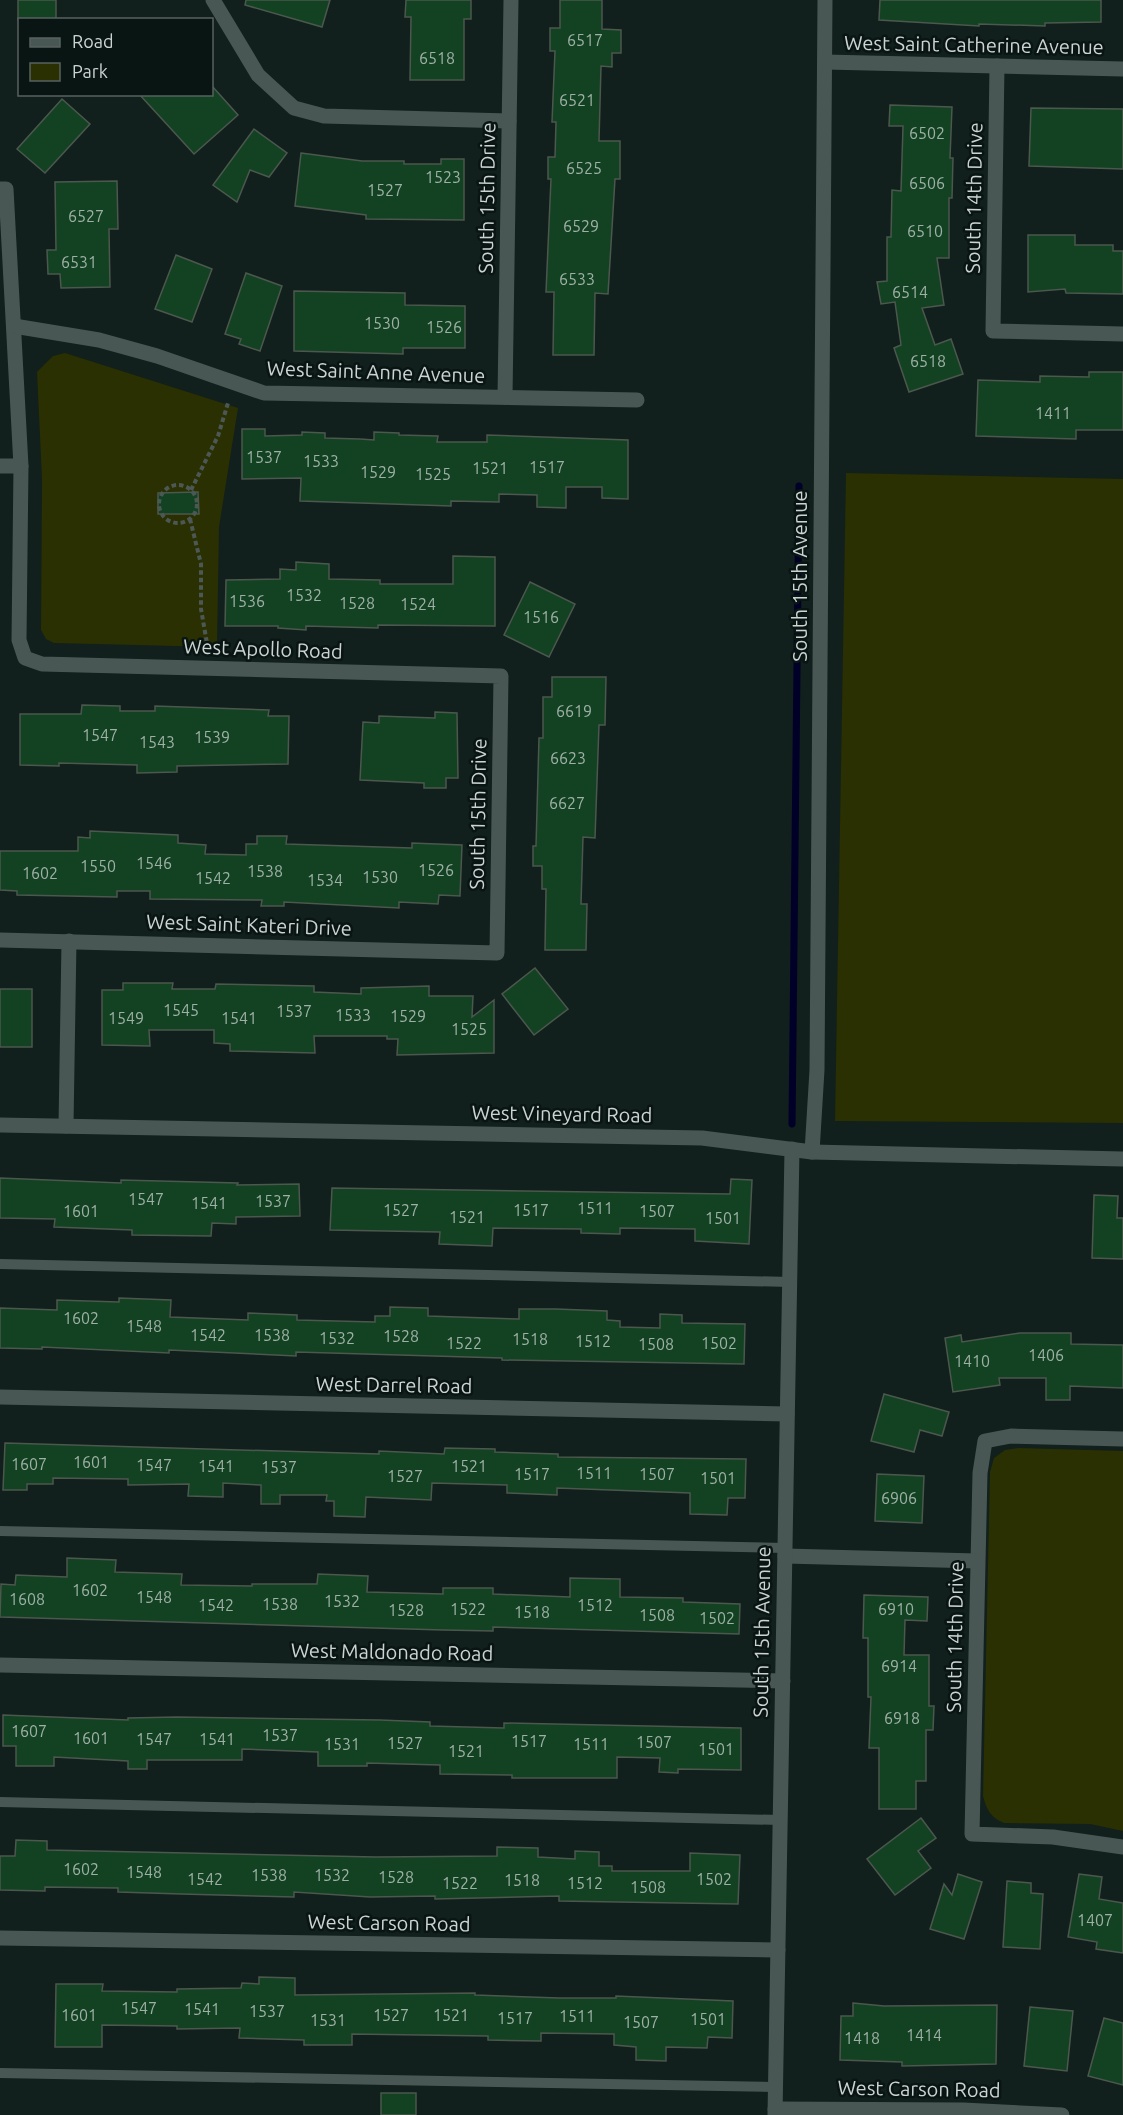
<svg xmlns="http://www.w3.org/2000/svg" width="1123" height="2115" font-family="Ubuntu,sans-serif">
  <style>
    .green { fill: #2a3001 }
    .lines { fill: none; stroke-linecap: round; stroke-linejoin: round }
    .stream { stroke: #000028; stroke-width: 7 }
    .building { fill: #134222; stroke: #4c574e; stroke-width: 1.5 }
    .path { stroke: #4c5856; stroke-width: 4; stroke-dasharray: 4.5 3; stroke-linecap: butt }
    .service { stroke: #485754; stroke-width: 10 }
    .minor { stroke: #485754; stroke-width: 15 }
    .tertiary { stroke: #485754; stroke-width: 15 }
    .labels { text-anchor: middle; stroke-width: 5; stroke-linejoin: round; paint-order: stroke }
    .number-label { font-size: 16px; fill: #9eb0a7 }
    .street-label { font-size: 20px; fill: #ccd4d3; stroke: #091513 }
  </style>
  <rect width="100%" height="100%" fill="#111f1d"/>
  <!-- green -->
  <g class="green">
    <polygon points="65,353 238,408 219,527 217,647 54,643 46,639 41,630 42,479 37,372 53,356"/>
    <polygon points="846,473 1123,479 1123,1123 835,1121"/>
    <path d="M 1018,1448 L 1123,1451 L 1123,1831 L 1090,1824 L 1004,1823 C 990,1817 987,1810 983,1796 L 990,1472 L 994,1458 L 1005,1450 Z"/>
  </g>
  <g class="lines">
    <!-- stream -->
    <polyline class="stream" points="792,1124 799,486"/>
  </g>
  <!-- building -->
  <g class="building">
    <rect x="18" y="0" width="38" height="20"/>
    <polygon points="246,0 330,0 322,27 245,5"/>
    <polygon points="406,0 471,0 471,19 464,19 464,80 410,80 411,17 405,17"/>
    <polygon points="560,0 602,0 602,29 621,30 621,53 612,53 612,67 601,66 599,141 620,141 620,179 615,179 608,294 595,293 594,355 553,355 554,292 546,292 551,179 548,179 548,157 555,157 556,122 552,122 555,51 550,51 550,28 560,28"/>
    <polygon points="880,0 1101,0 1101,22 1045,23 1045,26 979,24 979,26 879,20"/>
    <polygon points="212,86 238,115 194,154 139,94 212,94"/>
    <polygon points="62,99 90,124 45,173 17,149"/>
    <polygon points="890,105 952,107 950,158 953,158 952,198 949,198 949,258 937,258 944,305 922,308 935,345 951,339 963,374 909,392 894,348 901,345 895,302 881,304 877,282 887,281 887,237 891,237 892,190 901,191 903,126 889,126"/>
    <polygon points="1031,108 1123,109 1123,169 1029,166"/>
    <polygon points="254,129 287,153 269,177 250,170 237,202 213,185"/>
    <polygon points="301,153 362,161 404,161 404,164 441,164 441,159 464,159 464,220 366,219 366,215 295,206"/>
    <polygon points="117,181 118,229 109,229 110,287 61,288 60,274 48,274 47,250 56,250 55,182"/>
    <polygon points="1028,235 1075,235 1075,245 1113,245 1113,251 1123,251 1123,294 1066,293 1065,289 1028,292"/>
    <polygon points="176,255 212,269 192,322 155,309"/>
    <polygon points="246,273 282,286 260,351 239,344 241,339 225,334"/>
    <polygon points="294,291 405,293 405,305 465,306 465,348 403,348 403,354 294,351"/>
    <polygon points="1089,372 1123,372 1123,430 1076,430 1076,439 976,436 978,380 1040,382 1040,376 1089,377"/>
    <polygon points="242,429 265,429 265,436 302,435 302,432 325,433 325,438 360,439 374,440 374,432 399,433 399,435 438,436 437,442 487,442 487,435 628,440 628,499 602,498 602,487 566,487 566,508 537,507 537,495 499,494 499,502 451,501 451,506 300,501 301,478 242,479"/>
    <polygon points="198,492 199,514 158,514 158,493"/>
    <polygon points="453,556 495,557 495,626 378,625 378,628 306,626 306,630 278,628 278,626 225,626 226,580 280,579 280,569 296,570 296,562 329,564 329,579 380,580 380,584 453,584"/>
    <polygon points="530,582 575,604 549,657 504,635"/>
    <polygon points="552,677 606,677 605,725 599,725 595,838 583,837 581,904 587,904 586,950 545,950 546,889 542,889 542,866 533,866 533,846 536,846 539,738 543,738 543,697 552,697"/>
    <polygon points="82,705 120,706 120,711 155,711 155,706 269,710 268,716 289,716 288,764 177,766 177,772 137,773 137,765 59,763 59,766 20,765 20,714 81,714"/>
    <polygon points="435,712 457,713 458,778 446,778 446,788 424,788 424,783 360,780 363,722 379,723 379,716 435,718"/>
    <polygon points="90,831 178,835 178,843 206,845 205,854 246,855 246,844 257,844 257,836 287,836 286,844 412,848 412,843 462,845 460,896 439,895 438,904 399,902 399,908 284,902 284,906 261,906 262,900 150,899 150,891 117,891 117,897 17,895 17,891 0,890 0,851 78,851 78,837 90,838"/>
    <polygon points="535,968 568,1009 534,1035 502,994"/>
    <polygon points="123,983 173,983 172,989 215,989 216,984 314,986 314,992 361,994 361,988 429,986 429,996 473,996 472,1017 494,1000 494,1053 397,1055 398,1039 387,1039 387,1036 314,1036 315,1053 230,1051 230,1044 214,1043 214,1030 149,1030 150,1046 102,1045 102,990 123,990"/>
    <rect x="0" y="989" width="32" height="58"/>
    <polygon points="0,1178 121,1183 121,1180 238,1183 237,1185 299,1184 300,1216 236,1217 236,1224 212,1223 211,1236 132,1235 132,1230 54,1227 55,1219 0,1218"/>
    <polygon points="731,1179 752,1180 749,1244 695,1241 695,1229 620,1228 620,1234 581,1233 581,1229 493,1228 492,1246 439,1244 440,1232 330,1230 332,1188 730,1194"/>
    <polygon points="1094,1195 1118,1196 1117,1218 1123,1218 1123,1259 1092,1258"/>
    <polygon points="119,1298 171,1300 170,1317 248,1320 248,1313 297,1315 297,1320 375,1322 375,1316 390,1316 390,1307 428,1308 428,1316 519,1319 519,1309 556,1309 607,1311 607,1320 620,1321 620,1327 660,1328 660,1314 682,1315 682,1323 745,1324 744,1364 502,1360 502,1358 296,1352 296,1356 169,1350 169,1353 42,1347 42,1349 0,1348 0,1308 57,1310 57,1300 119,1302"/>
    <polygon points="1020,1333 1071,1333 1071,1344 1123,1345 1123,1388 1070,1386 1070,1400 1046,1400 1046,1378 999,1378 1000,1385 953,1392 945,1338 961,1335 962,1342"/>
    <polygon points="884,1394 949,1412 942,1436 920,1430 914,1452 871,1441"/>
    <polygon points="5,1443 379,1454 379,1451 444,1454 445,1448 495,1449 495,1452 558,1454 558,1457 746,1459 745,1498 728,1498 727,1515 690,1514 690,1493 557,1488 557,1495 507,1493 507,1485 432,1483 431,1500 366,1497 365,1517 334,1516 334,1501 326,1501 327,1495 280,1495 280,1504 261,1504 261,1485 223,1483 223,1497 188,1496 189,1484 128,1485 128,1479 53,1478 53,1484 27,1484 27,1490 3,1490"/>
    <polygon points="877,1474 924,1476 922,1523 875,1521"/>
    <polygon points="67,1558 116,1560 115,1572 182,1574 181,1585 252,1586 252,1584 317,1584 318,1574 368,1576 367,1592 443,1594 443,1588 493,1588 493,1594 570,1597 570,1578 620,1579 620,1597 683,1598 683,1602 740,1604 739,1634 493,1627 493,1631 443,1630 0,1617 1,1584 15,1585 16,1575 67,1577"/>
    <polygon points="864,1595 928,1597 927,1621 905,1620 904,1655 929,1655 929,1706 934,1706 933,1730 926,1730 926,1781 916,1781 916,1809 879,1809 879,1748 869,1748 871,1697 868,1697 868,1638 863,1638"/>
    <polygon points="3,1715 128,1720 128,1718 177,1717 380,1720 430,1722 430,1726 504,1728 504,1723 741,1728 741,1770 678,1769 678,1773 659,1772 660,1758 617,1757 617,1778 512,1778 512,1775 440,1774 440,1765 367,1763 367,1766 318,1766 318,1752 242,1749 242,1760 147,1760 147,1769 128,1769 128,1761 54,1757 54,1766 16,1766 16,1746 3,1746"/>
    <polygon points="921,1818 936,1838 918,1851 931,1868 895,1895 867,1859"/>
    <polygon points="16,1840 47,1841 47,1850 376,1857 497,1856 497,1847 538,1848 538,1857 575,1859 575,1851 599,1852 599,1866 612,1866 612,1871 690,1871 690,1853 740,1855 738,1904 559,1901 559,1896 435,1899 435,1896 370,1897 294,1892 294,1897 181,1894 118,1892 118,1888 45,1887 45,1891 0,1890 0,1856 15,1856"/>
    <polygon points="958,1874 982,1882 964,1939 930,1929 944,1884 952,1895"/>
    <polygon points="1079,1874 1102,1877 1099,1899 1123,1903 1123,1953 1096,1949 1097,1942 1068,1937"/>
    <polygon points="1007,1881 1031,1883 1031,1893 1043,1894 1040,1949 1003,1947"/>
    <polygon points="259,1977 295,1978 295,1995 475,1993 475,1995 559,1998 616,1998 616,1996 733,2001 732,2038 708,2037 707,2048 666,2047 666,2061 636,2060 636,2047 614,2045 614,2034 541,2033 541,2041 488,2040 488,2036 352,2034 352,2045 304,2045 304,2040 239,2038 240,2028 177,2029 177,2026 102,2025 102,2047 55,2047 56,1984 103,1984 102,1991 177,1992 177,1989 241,1988 242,1983 259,1984"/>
    <polygon points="853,2003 884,2006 997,2005 996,2064 902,2066 902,2062 840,2060 841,2016 853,2016"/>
    <polygon points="1030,2007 1073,2011 1067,2071 1024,2066"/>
    <polygon points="1104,2018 1123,2023 1123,2085 1088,2076"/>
    <rect x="381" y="2093" width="35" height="22"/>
  </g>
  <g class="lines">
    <!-- path -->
    <g class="path">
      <circle cx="178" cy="504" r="19"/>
      <polyline points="191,490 218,436 228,403"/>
      <polyline points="190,519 201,564 201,609 208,649"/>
    </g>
    <!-- service -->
    <g class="service">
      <polyline points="0,1264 790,1282"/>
      <polyline points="0,1531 785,1548"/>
      <polyline points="0,1802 780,1820"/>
      <polyline points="0,2073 775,2087"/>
    </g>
    <!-- minor -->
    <g class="minor">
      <polyline points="213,0 258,75 294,108 324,116 509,121"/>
      <polyline points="825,62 1123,69"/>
      <polyline points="997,66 993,331 1123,334"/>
      <polyline points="0,189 6,189 21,466 19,640 25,658 42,664 501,676 497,953 0,940"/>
      <polyline points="14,326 99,340 157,356 264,393 637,400"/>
      <polyline points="505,397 511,0"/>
      <polyline points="0,466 21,466"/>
      <polyline points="66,1126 69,941"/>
      <polyline points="812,1152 1123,1159"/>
      <polyline points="0,1397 787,1414"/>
      <polyline points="1123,1439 1011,1436 985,1441 980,1473 972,1834 1053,1837 1123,1847"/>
      <polyline points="785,1556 977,1561"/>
      <polyline points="0,1665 783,1681"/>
      <polyline points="0,1938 778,1950"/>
      <polyline points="775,2109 963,2110 1062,2115"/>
      <polyline points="775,2115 792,1149"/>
    </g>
    <!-- tertiary -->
    <polyline class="tertiary" points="0,1125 702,1138 812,1152 817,1070 825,0"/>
  </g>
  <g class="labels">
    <!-- number labels -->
    <g class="number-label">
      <text x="585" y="46">6517</text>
      <text x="437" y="64">6518</text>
      <text x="577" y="106">6521</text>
      <text x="927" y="139">6502</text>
      <text x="584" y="174">6525</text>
      <text x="443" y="183">1523</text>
      <text x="927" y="189">6506</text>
      <text x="385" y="196">1527</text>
      <text x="86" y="222">6527</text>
      <text x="581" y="232">6529</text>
      <text x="925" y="237">6510</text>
      <text x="79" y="268">6531</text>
      <text x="577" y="285">6533</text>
      <text x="910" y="298">6514</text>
      <text x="382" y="329">1530</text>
      <text x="444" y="333">1526</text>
      <text x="928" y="367">6518</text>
      <text x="1053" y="419">1411</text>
      <text x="264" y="463">1537</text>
      <text x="321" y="467">1533</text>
      <text x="547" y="473">1517</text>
      <text x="490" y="474">1521</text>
      <text x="378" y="478">1529</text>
      <text x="433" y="480">1525</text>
      <text x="304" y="601">1532</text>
      <text x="247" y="607">1536</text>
      <text x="357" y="609">1528</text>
      <text x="418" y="610">1524</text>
      <text x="541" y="623">1516</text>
      <text x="574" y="717">6619</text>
      <text x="100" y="741">1547</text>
      <text x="212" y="743">1539</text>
      <text x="157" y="748">1543</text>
      <text x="568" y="764">6623</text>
      <text x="567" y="809">6627</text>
      <text x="154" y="869">1546</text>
      <text x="98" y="872">1550</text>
      <text x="436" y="876">1526</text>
      <text x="265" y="877">1538</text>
      <text x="40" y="879">1602</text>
      <text x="380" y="883">1530</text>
      <text x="213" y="884">1542</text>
      <text x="325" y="886">1534</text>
      <text x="181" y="1016">1545</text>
      <text x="294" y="1017">1537</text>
      <text x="353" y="1021">1533</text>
      <text x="408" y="1022">1529</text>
      <text x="126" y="1024">1549</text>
      <text x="239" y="1024">1541</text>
      <text x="469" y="1035">1525</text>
      <text x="146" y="1205">1547</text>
      <text x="273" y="1207">1537</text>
      <text x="209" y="1209">1541</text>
      <text x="595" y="1214">1511</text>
      <text x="401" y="1216">1527</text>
      <text x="531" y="1216">1517</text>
      <text x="81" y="1217">1601</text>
      <text x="657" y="1217">1507</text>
      <text x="467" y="1223">1521</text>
      <text x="723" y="1224">1501</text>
      <text x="81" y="1324">1602</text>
      <text x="144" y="1332">1548</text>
      <text x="208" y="1341">1542</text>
      <text x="272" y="1341">1538</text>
      <text x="401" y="1342">1528</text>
      <text x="337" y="1344">1532</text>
      <text x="530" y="1345">1518</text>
      <text x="593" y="1347">1512</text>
      <text x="464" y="1349">1522</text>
      <text x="719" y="1349">1502</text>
      <text x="656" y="1350">1508</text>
      <text x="1046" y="1361">1406</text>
      <text x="972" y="1367">1410</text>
      <text x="91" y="1468">1601</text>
      <text x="29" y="1470">1607</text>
      <text x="154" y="1471">1547</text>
      <text x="216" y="1472">1541</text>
      <text x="469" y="1472">1521</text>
      <text x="279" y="1473">1537</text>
      <text x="594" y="1479">1511</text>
      <text x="532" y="1480">1517</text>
      <text x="657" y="1480">1507</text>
      <text x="405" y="1482">1527</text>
      <text x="718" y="1484">1501</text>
      <text x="899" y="1504">6906</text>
      <text x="90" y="1596">1602</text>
      <text x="154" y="1603">1548</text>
      <text x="27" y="1605">1608</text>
      <text x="342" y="1607">1532</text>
      <text x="280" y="1610">1538</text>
      <text x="216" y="1611">1542</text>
      <text x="595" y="1611">1512</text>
      <text x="468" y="1615">1522</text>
      <text x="896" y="1615">6910</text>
      <text x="406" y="1616">1528</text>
      <text x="532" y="1618">1518</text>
      <text x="657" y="1621">1508</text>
      <text x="717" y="1624">1502</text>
      <text x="899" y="1672">6914</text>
      <text x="902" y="1724">6918</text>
      <text x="29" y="1737">1607</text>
      <text x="280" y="1741">1537</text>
      <text x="91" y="1744">1601</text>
      <text x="154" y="1745">1547</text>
      <text x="217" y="1745">1541</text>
      <text x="529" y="1747">1517</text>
      <text x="654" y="1748">1507</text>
      <text x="405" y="1749">1527</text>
      <text x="342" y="1750">1531</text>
      <text x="591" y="1750">1511</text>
      <text x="716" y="1755">1501</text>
      <text x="466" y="1757">1521</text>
      <text x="81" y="1875">1602</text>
      <text x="144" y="1878">1548</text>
      <text x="269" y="1881">1538</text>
      <text x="332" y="1881">1532</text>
      <text x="396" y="1883">1528</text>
      <text x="205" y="1885">1542</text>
      <text x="714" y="1885">1502</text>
      <text x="522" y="1886">1518</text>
      <text x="460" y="1889">1522</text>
      <text x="585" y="1889">1512</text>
      <text x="648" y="1893">1508</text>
      <text x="1095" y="1926">1407</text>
      <text x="139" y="2014">1547</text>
      <text x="202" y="2015">1541</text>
      <text x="267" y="2017">1537</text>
      <text x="79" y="2021">1601</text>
      <text x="391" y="2021">1527</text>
      <text x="451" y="2021">1521</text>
      <text x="577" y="2022">1511</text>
      <text x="515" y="2024">1517</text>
      <text x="708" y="2025">1501</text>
      <text x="328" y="2026">1531</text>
      <text x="641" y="2028">1507</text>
      <text x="924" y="2041">1414</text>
      <text x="862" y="2044">1418</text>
    </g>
    <!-- street labels -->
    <g class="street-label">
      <text transform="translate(974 45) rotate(1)" y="7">West Saint Catherine Avenue</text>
      <text transform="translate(487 198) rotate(-89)" y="7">South 15th Drive</text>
      <text transform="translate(974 198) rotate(-89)" y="7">South 14th Drive</text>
      <text transform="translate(376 372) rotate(2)" y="7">West Saint Anne Avenue</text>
      <text transform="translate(800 576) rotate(-90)" y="7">South 15th Avenue</text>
      <text transform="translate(263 649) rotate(2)" y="7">West Apollo Road</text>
      <text transform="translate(478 814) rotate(-89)" y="7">South 15th Drive</text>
      <text transform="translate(249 925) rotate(2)" y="7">West Saint Kateri Drive</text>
      <text transform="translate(562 1114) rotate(1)" y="7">West Vineyard Road</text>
      <text transform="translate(394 1385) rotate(1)" y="7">West Darrel Road</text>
      <text transform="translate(762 1632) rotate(-89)" y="7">South 15th Avenue</text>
      <text transform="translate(955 1637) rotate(-89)" y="7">South 14th Drive</text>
      <text transform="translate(392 1652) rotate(1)" y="7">West Maldonado Road</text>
      <text transform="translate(389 1923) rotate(1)" y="7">West Carson Road</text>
      <text transform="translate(919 2089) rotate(1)" y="7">West Carson Road</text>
    </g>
  </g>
  <!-- legend -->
  <rect x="18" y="18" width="195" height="78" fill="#091513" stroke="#576160" stroke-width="1.5"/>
  <rect x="30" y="38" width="30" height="9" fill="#485754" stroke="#576160" stroke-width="1.5"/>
  <text x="72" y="48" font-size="18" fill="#ccd4d3">Road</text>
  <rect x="30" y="63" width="30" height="18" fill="#2a3001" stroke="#576160" stroke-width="1.5"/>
  <text x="72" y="78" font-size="18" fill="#ccd4d3">Park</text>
</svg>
